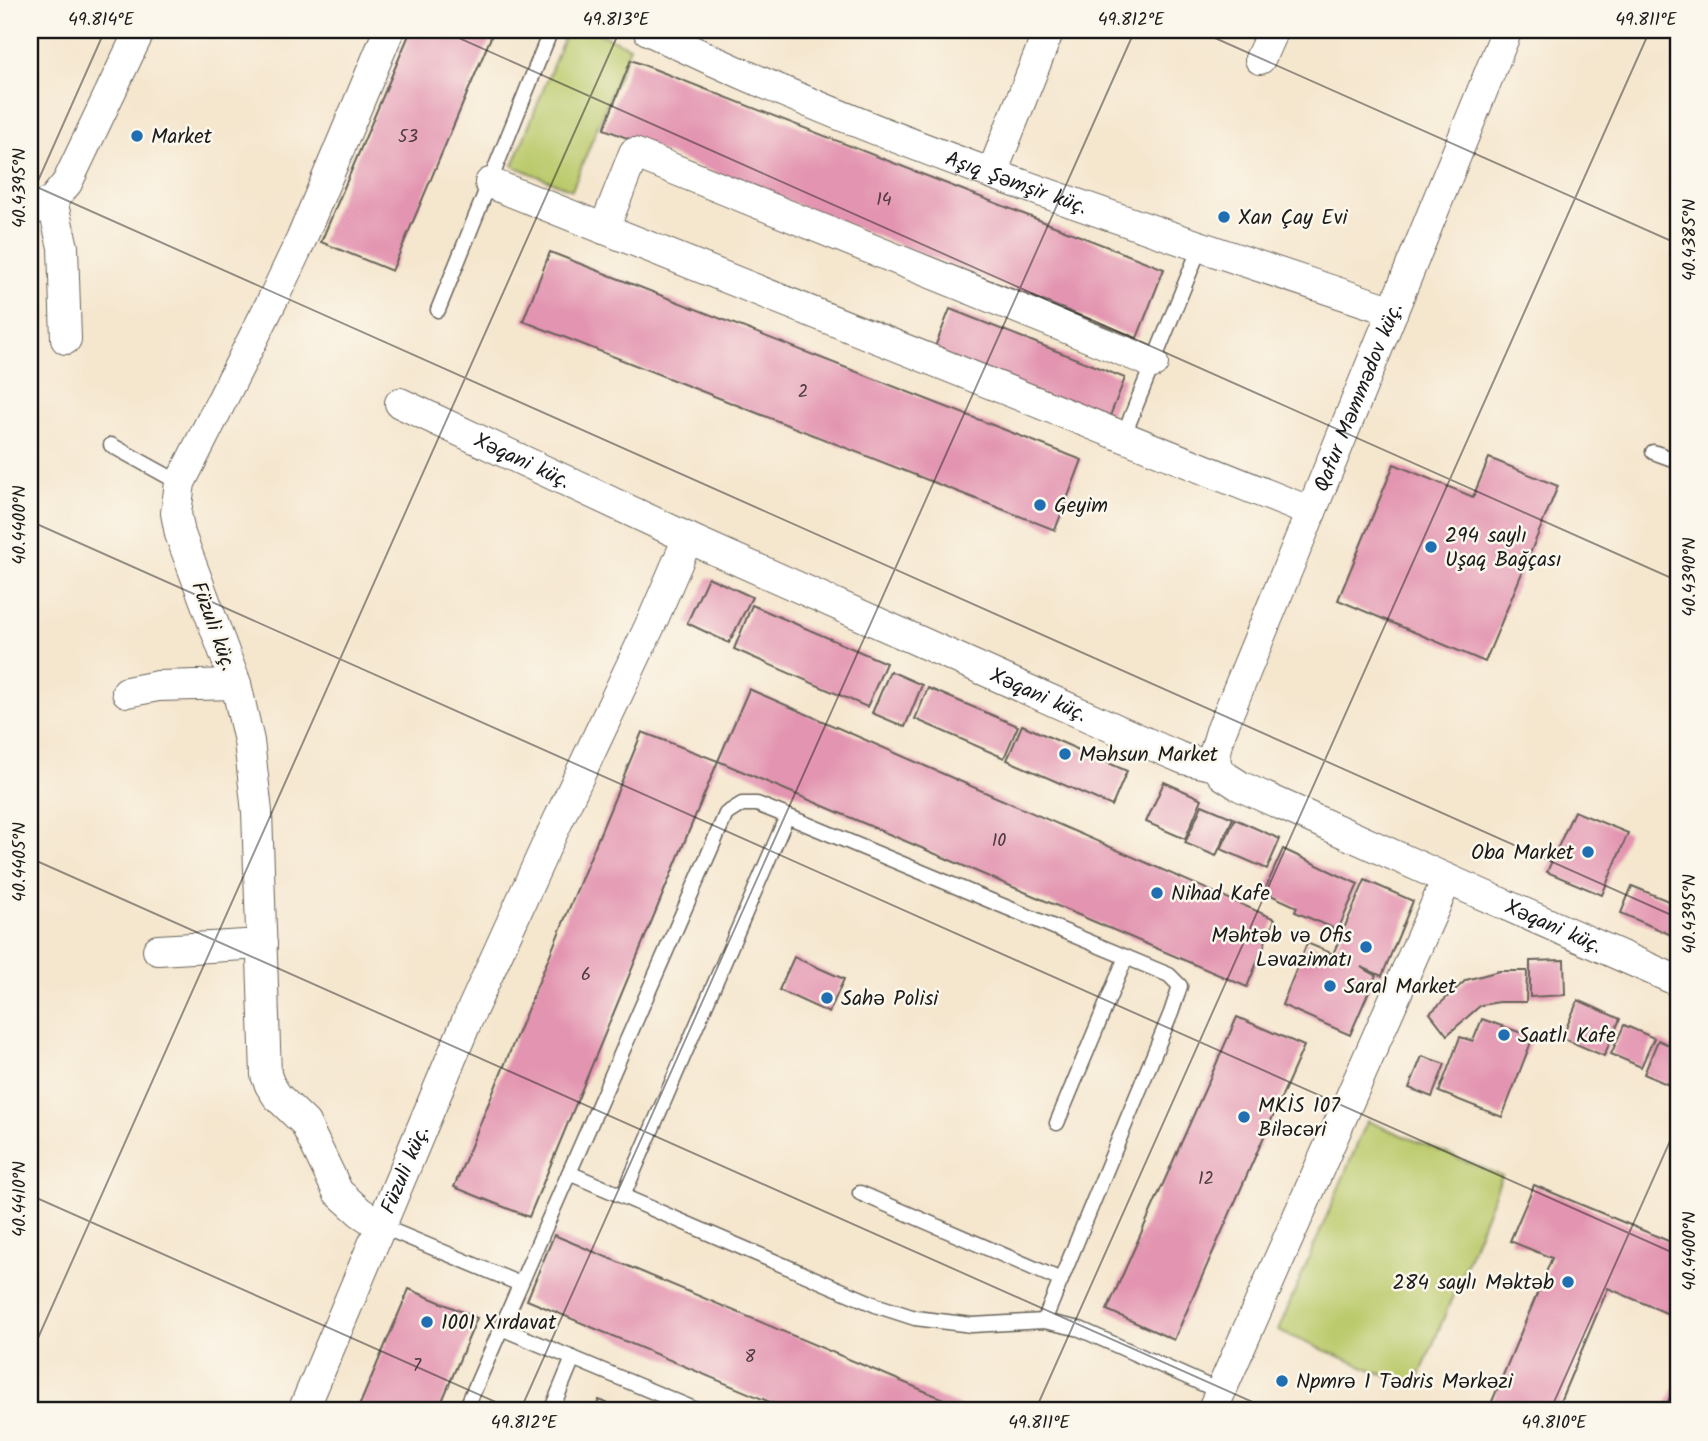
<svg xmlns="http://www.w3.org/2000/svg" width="1708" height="1441" font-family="Kalam,sans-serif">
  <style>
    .green { fill: #bbca6c; stroke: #6c7344; stroke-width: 2 }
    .building { fill: #e394b0 }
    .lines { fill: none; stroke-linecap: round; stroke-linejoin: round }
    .service-casing { stroke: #68635a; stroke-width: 17 }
    .minor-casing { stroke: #68635a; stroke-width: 32 }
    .service { stroke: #fff; stroke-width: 14 }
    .minor { stroke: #fff; stroke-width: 30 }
    .ticks { fill: none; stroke: #1c1c1c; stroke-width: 2; stroke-opacity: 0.45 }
    .poi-dot { fill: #1f6fb2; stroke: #fbf7ec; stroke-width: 2.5 }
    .labels { text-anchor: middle; stroke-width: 5; stroke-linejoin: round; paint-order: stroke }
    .number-label { font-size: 18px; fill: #4e3a41 }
    .poi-label { font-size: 21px; fill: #1c1c1c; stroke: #fbf7ec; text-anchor: start }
    .street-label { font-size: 21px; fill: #1c1c1c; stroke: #fbf7ec }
    .neatline { fill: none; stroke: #1c1c1c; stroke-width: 2.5 }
    .ticks-label { font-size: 18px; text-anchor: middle; fill: #1c1c1c }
  </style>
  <rect width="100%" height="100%" fill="#fbf7ec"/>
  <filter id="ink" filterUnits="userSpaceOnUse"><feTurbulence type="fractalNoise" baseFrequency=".0143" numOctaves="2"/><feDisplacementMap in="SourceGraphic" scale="14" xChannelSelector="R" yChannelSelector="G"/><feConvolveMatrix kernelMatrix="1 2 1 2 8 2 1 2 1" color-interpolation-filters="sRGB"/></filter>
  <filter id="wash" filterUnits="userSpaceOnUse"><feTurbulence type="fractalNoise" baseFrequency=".00686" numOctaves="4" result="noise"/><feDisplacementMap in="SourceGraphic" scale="28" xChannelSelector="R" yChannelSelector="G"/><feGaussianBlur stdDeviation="1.57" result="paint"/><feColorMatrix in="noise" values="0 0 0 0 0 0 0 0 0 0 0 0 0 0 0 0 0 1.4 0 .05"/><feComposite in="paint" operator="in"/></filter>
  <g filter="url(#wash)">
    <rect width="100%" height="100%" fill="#f5e6ce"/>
    <!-- green -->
    <g class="green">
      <polygon points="567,30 590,30 630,47 572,190 513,166"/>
      <polygon points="1367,1121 1502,1176 1415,1388 1278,1331"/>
    </g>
    <g id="blocks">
      <!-- building -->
      <g class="building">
        <polygon points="411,30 494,30 392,271 321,242"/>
        <polygon points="631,60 1164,269 1137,338 604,129"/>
        <polygon points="550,252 1082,460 1055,530 523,321"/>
        <polygon points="950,309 1125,378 1108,421 933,352"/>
        <polygon points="1489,458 1558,486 1485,662 1338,600 1394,464 1473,497"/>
        <polygon points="708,577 752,597 729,643 687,623"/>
        <polygon points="752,605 886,663 867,707 734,649"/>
        <polygon points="890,671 922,685 905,727 872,713"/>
        <polygon points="928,688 1018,726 1004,758 915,719"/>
        <polygon points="749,689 1275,919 1247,987 718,761"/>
        <polygon points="1022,725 1127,771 1112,806 1007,760"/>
        <polygon points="642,732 718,761 529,1217 454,1187"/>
        <polygon points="1164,782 1202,799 1185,839 1146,822"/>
        <polygon points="1202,805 1233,818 1216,856 1185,843"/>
        <polygon points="1574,811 1628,833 1602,895 1547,872"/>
        <polygon points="1235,819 1280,839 1267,869 1221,849"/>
        <polygon points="1283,849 1358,884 1338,930 1295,912 1297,907 1264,892"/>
        <polygon points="1365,880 1413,901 1382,976 1361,967 1376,975 1350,1035 1282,1005 1307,943 1333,954"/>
        <polygon points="1632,886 1678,905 1678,938 1621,913"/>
        <polygon points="794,957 844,979 829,1013 779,990"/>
        <polygon points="1564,960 1565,995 1530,997 1530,961"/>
        <polygon points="1499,971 1527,971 1526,1002 1499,1002 1481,1005 1447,1035 1430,1013 1466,980"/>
        <polygon points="1578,1000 1620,1019 1604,1056 1562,1038"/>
        <polygon points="1237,1017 1304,1046 1174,1340 1107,1310"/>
        <polygon points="1482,1019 1533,1037 1502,1117 1439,1092 1460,1037 1473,1041"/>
        <polygon points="1624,1025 1654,1038 1641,1067 1611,1054"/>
        <polygon points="1658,1040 1678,1049 1678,1089 1644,1074"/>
        <polygon points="1422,1056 1445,1064 1432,1097 1409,1088"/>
        <polygon points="1534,1185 1678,1245 1678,1318 1608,1288 1556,1411 1488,1411 1552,1258 1510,1241"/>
        <polygon points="554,1235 972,1411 791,1411 527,1300"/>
        <polygon points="409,1289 477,1318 438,1411 357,1411"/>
        <polygon points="1678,1378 1678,1411 1664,1411"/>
        <polygon points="599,1400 624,1411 594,1411"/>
      </g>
    </g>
  </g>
  <g filter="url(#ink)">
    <use href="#blocks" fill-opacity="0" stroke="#68635a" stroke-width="2"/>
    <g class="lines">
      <!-- service casing -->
      <g class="service-casing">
        <g id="service">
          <polyline points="438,310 551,30"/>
          <polyline points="1123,437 1200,247"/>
          <polyline points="111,445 180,483"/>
          <polyline points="1653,452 1678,461"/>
          <polyline points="1057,1123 1126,957"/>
          <polyline points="569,1173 878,1306 915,1318 972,1325 1044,1321 1080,1329 1221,1392"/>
          <polyline points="860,1193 1061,1280"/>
          <polyline points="623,1196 787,816"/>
          <polyline points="381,1226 520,1284"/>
          <polyline points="501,1328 699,1411"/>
          <polyline points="465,1411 726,814 742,804 757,804 787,816 1169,975 1180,986 1171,1013 1044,1321"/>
          <polyline points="551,1411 573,1358"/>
        </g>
      </g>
      <!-- minor casing -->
      <g class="minor-casing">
        <g id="minor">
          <path id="s1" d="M 648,30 C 887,146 1142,227 1393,311"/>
          <polyline points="1260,59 1273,30"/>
          <polyline points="992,173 1049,30"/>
          <polyline points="490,183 1311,512"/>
          <polyline points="52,201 63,247 66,339"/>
          <polyline points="30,211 52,201 67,183 140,30"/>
          <polyline points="604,229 634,153 1153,363"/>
          <path id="s2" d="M 400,403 L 688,538 L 1163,750 L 1184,759 L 1216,766 L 1223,775 L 1240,786 L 1447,879 L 1678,981"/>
          <polyline points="127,692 158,686 236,684"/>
          <path id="s3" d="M 1216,766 L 1215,751 L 1221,731 L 1311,512 L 1507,30"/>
          <polyline points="158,950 262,944"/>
          <polyline points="381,1226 360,1212 338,1192 305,1123 277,1096 270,1085 266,1075 257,812 249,741 236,684 180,534 176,513 180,483 274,297 301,240 389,30"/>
          <path id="s4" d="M 303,1411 L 466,1023 L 548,842 L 654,617 L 688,538"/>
          <polyline points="1212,1411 1447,879"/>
        </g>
      </g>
      <!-- service -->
      <use href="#service" class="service"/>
      <!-- minor -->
      <use href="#minor" class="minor"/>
    </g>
  </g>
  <!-- ticks -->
  <path class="ticks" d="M 441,30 L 1678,581M 1197,30 L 1678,244M 30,184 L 1678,918M 30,199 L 105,30M 30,521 L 1678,1255M 30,858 L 1273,1411M 30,1195 L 516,1411M 30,1356 L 620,30M 520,1411 L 1135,30M 1035,1411 L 1650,30M 1550,1411 L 1678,1123"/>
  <!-- markers -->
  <g class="poi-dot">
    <circle cx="137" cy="136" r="7"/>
    <circle cx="1224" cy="217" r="7"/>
    <circle cx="1040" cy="505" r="7"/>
    <circle cx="1431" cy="547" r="7"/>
    <circle cx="1065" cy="754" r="7"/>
    <circle cx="1588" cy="852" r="7"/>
    <circle cx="1157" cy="893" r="7"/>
    <circle cx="1366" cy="947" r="7"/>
    <circle cx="1330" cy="986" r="7"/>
    <circle cx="827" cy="998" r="7"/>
    <circle cx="1504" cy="1035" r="7"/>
    <circle cx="1244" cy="1117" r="7"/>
    <circle cx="1568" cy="1282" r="7"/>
    <circle cx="427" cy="1322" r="7"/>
    <circle cx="1282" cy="1381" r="7"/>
  </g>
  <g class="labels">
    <!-- number labels -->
    <g class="number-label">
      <text x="408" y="142">53</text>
      <text x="884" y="205">14</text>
      <text x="803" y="397">2</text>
      <text x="999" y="846">10</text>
      <text x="586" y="980">6</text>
      <text x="1206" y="1184">12</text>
      <text x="750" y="1362">8</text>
      <text x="417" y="1371">7</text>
    </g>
    <!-- poi labels -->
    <g class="poi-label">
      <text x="151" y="143">Market</text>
      <text x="1238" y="224">Xan Çay Evi</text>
      <text x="1054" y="512">Geyim</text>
      <text x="1445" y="542">294 saylı<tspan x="1445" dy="24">Uşaq Bağçası</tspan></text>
      <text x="1079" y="761">Məhsun Market</text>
      <text x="1574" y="859" text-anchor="end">Oba Market</text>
      <text x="1171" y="900">Nihad Kafe</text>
      <text x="1352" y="942" text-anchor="end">Məhtəb və Ofis<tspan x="1352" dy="24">Ləvazimatı</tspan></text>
      <text x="1344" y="993">Saral Market</text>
      <text x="841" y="1005">Sahə Polisi</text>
      <text x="1518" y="1042">Saatlı Kafe</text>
      <text x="1258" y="1112">MKİS 107<tspan x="1258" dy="24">Biləcəri</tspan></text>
      <text x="1554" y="1289" text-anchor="end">284 saylı Məktəb</text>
      <text x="441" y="1329">1001 Xırdavat</text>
      <text x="1296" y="1388">Npmrə 1 Tədris Mərkəzi</text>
    </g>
    <!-- street labels -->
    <g class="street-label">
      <text dy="7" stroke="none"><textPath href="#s1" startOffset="399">Aşıq Şəmşir küç.</textPath></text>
      <text dy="7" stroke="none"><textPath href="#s3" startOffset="397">Qafur Məmmədov küç.</textPath></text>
      <text dy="7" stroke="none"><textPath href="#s2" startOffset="135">Xəqani küç.</textPath></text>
      <text transform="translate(214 626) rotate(70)" y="7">Füzuli küç.</text>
      <text dy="7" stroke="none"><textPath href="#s2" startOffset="702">Xəqani küç.</textPath></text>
      <text dy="7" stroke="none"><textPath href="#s2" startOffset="1269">Xəqani küç.</textPath></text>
      <text dy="7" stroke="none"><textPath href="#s4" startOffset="262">Füzuli küç.</textPath></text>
    </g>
  </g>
  <!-- margin -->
  <rect width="1708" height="1441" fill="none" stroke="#fbf7ec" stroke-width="77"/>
  <rect x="38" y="38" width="1632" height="1364" class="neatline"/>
  <g class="ticks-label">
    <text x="101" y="25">49.814°E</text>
    <text x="616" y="25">49.813°E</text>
    <text x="1131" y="25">49.812°E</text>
    <text x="1646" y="25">49.811°E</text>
    <text transform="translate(19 188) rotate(-90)" y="6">40.4395°N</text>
    <text transform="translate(1689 240) rotate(-90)" y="6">40.4385°N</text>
    <text transform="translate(19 525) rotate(-90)" y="6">40.4400°N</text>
    <text transform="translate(1689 577) rotate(-90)" y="6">40.4390°N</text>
    <text transform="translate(19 862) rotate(-90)" y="6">40.4405°N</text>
    <text transform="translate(1689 914) rotate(-90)" y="6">40.4395°N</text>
    <text transform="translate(19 1199) rotate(-90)" y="6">40.4410°N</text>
    <text transform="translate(1689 1251) rotate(-90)" y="6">40.4400°N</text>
    <text x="524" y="1428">49.812°E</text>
    <text x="1039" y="1428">49.811°E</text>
    <text x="1554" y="1428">49.810°E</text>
  </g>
</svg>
